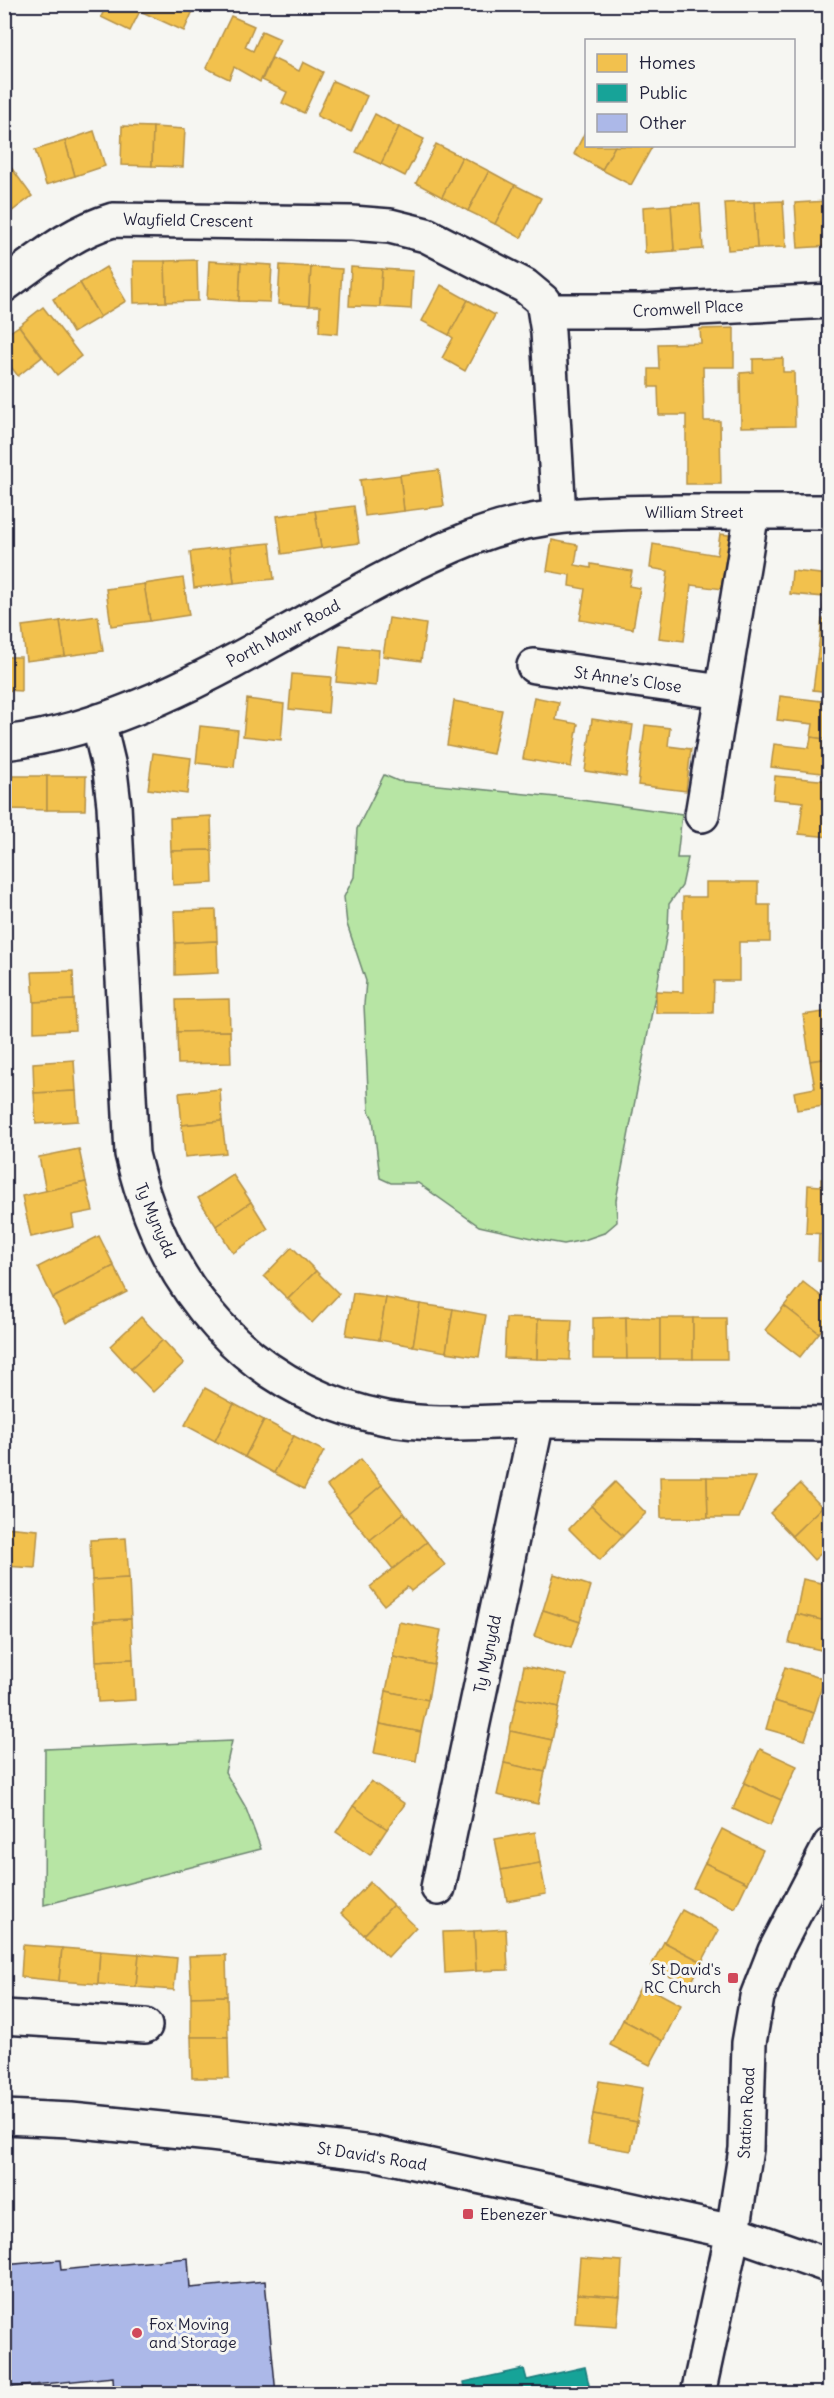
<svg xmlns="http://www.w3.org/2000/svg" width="834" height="2398" font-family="Delius,sans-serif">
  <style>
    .green { fill: #b7e5a4; stroke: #6c8470; stroke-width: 1.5 }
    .homes { fill: #f2c14e; stroke: #b49148; stroke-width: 1.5 }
    .public { fill: #17a398; stroke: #1a7c7c; stroke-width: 1.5 }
    .building { fill: #acb8e8; stroke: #22223b; stroke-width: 1.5 }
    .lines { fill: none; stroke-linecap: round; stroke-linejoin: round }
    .minor-casing { stroke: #22223b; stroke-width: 38 }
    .minor { stroke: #f6f6f2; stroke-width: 33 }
    .poi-dot { fill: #d1495b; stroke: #f6f6f2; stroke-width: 2 }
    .labels { text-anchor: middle; stroke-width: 6; stroke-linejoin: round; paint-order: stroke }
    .street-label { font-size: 16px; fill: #22223b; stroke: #f6f6f2 }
    .poi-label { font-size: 16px; fill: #22223b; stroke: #f6f6f2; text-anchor: start }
  </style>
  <rect width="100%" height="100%" fill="#f6f6f2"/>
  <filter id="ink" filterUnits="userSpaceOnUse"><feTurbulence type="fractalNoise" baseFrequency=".0167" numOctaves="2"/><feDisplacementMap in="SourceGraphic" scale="12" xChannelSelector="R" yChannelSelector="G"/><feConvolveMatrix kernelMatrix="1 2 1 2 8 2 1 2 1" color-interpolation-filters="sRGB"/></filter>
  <g filter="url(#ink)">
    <!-- green -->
    <g class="green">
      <polygon points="384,775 398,781 566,798 682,814 677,858 688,858 682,886 669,904 668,928 616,1200 617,1222 604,1233 584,1240 564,1244 541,1240 479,1226 418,1183 391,1183 380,1178 373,1119 369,1111 364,1005 366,981 347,924 344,897 354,877 357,829"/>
      <polygon points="232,1741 225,1772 245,1806 261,1849 44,1905 45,1749"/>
    </g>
    <!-- homes -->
    <g class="homes">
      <polygon points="107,4 196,4 184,31 140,11 130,31 101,17"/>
      <polygon points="231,16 254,26 245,47 253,51 262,31 280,39 260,82 234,67 229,79 206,68"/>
      <polygon points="272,58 299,71 303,62 323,72 304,113 282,103 287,92 262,80"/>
      <polygon points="333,81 367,96 351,132 317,116"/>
      <polygon points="375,114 399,127 381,164 356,152"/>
      <polygon points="122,126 153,127 152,166 121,165"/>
      <polygon points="153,127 185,129 183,167 152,166"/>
      <polygon points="399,127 424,139 405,176 381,164"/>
      <polygon points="586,130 586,146 615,146 602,170 574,154"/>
      <polygon points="94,131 105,166 75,176 65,141"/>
      <polygon points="65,141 75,176 46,185 35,150"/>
      <polygon points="436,144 462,157 442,197 416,183"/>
      <polygon points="615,146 652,147 631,185 602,170"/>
      <polygon points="462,157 489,171 468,211 442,197"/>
      <polygon points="10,166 32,196 7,215 4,212 4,169"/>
      <polygon points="489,171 515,185 495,224 468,211"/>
      <polygon points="515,185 541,198 521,238 495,224"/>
      <polygon points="783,201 786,247 757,248 754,202"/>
      <polygon points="827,201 830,246 798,248 795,203"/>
      <polygon points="754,202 757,248 728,250 725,203"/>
      <polygon points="700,204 703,249 674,251 671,205"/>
      <polygon points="671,205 674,251 645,253 643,207"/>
      <polygon points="197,260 198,301 166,302 165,261"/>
      <polygon points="133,261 165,261 166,302 134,303"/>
      <polygon points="209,261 241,263 239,301 207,299"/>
      <polygon points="241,263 272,265 270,302 239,301"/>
      <polygon points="280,265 311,267 309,306 278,304"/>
      <polygon points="106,267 126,301 100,317 80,283"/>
      <polygon points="311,267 342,269 338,334 319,332 320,306 309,306"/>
      <polygon points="351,267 382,269 380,307 349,306"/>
      <polygon points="382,269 413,271 411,309 380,307"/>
      <polygon points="80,283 100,317 73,333 53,299"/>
      <polygon points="441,285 468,300 449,335 422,321"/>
      <polygon points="468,300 495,315 465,371 442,358 453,338 449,335"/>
      <polygon points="43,307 81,356 57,375 19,326"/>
      <polygon points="19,326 42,357 18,376 4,358 4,336"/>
      <polygon points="734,328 734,367 703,367 704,421 720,421 721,484 686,484 686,415 659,415 658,387 649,387 649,369 659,369 658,344 701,343 700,329"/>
      <polygon points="783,358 783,372 794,372 795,426 741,427 740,373 753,372 753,359"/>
      <polygon points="439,470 444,506 404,511 400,475"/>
      <polygon points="400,475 404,511 365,516 360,480"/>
      <polygon points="354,506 359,543 321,548 315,511"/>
      <polygon points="315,511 321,548 282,554 277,516"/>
      <polygon points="720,534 738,536 731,590 691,585 684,641 659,638 668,571 650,568 653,544 717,555"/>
      <polygon points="552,540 578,545 575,565 591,568 591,564 632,571 629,586 640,588 633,629 580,620 585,589 569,586 570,575 547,571"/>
      <polygon points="270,543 274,579 234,583 230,547"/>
      <polygon points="230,547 234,583 194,588 190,552"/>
      <polygon points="792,571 830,575 830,610 823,610 824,597 790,594"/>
      <polygon points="183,578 189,615 150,621 144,584"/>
      <polygon points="144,584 150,621 111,626 106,589"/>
      <polygon points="98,616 103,651 65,656 60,621"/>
      <polygon points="389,618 426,624 421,661 383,656"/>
      <polygon points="822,619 830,620 830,661 817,659"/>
      <polygon points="60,621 65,656 26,661 22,626"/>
      <polygon points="340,646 379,650 376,686 336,682"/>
      <polygon points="4,657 21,657 21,691 4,690"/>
      <polygon points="817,659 830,661 830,692 813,690"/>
      <polygon points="292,674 331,677 328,713 289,709"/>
      <polygon points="780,696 830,702 830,740 811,737 813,724 777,720"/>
      <polygon points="534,697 559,702 556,720 578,724 571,767 523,759"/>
      <polygon points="247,699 284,704 281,740 243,736"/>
      <polygon points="454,701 502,710 493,754 447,745"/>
      <polygon points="592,719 633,725 626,777 585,771"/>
      <polygon points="645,725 670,728 668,746 691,749 686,791 638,785"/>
      <polygon points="200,726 238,730 234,767 196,763"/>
      <polygon points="811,737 830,740 830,774 771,767 774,744 809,748"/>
      <polygon points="153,753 191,758 187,794 148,789"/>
      <rect x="4" y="776" width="5" height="33"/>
      <polygon points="9,776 47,776 47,810 9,809"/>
      <polygon points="47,776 86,776 85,810 47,810"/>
      <polygon points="775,776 830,781 830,837 799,834 803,802 773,799"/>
      <polygon points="211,816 212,850 171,851 170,818"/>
      <polygon points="212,850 213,883 173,885 171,851"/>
      <polygon points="706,882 758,882 758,905 770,905 770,942 739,942 739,981 714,981 713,1013 656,1013 656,991 683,992 683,897 706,897"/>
      <polygon points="216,910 217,941 175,943 174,911"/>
      <polygon points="217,941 218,973 175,975 175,943"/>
      <polygon points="73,971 74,1000 34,1002 32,972"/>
      <polygon points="229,999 230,1031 177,1032 176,1000"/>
      <polygon points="74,1000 75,1030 34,1032 34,1002"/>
      <polygon points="830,1011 830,1058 810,1061 803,1015"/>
      <polygon points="230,1031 231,1063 178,1064 177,1032"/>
      <polygon points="830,1058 830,1105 797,1110 794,1092 815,1088 810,1061"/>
      <polygon points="74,1060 76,1091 34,1093 33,1063"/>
      <polygon points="220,1089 222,1121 182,1125 179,1093"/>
      <polygon points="76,1091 78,1121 36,1124 34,1093"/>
      <polygon points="222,1121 226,1153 185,1157 182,1125"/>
      <polygon points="79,1149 86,1182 46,1191 39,1157"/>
      <polygon points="233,1175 251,1202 216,1226 198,1198"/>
      <polygon points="821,1179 830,1180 830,1234 806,1233 808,1185 821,1186"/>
      <polygon points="86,1182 93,1211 72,1215 74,1227 31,1237 22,1196"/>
      <polygon points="251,1202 268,1229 233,1253 216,1226"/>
      <polygon points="819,1234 830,1234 830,1262 818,1261"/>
      <polygon points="99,1236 114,1266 53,1298 38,1267"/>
      <polygon points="292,1247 316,1271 288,1299 264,1276"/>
      <polygon points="114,1266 127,1292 66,1323 53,1298"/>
      <polygon points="316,1271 339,1294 312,1323 288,1299"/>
      <polygon points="803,1282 830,1303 830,1319 819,1333 784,1306"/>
      <polygon points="353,1293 386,1298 379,1340 346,1335"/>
      <polygon points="386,1298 420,1304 413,1346 379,1340"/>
      <polygon points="420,1304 453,1309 446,1352 413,1346"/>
      <polygon points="784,1306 819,1333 800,1357 765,1330"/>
      <polygon points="453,1309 486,1315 479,1357 446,1352"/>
      <polygon points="141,1317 163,1340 131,1369 110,1346"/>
      <polygon points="626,1317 627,1359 593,1359 593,1318"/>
      <polygon points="626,1317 660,1318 660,1359 627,1359"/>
      <polygon points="506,1318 538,1319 537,1359 504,1358"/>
      <rect x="660" y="1318" width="33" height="41"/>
      <polygon points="693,1318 726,1318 727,1359 693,1359"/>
      <polygon points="538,1319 572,1320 570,1360 537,1359"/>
      <polygon points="163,1340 184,1363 153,1392 131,1369"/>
      <polygon points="205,1388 234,1404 215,1441 185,1425"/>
      <polygon points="234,1404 264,1420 245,1457 215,1441"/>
      <polygon points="264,1420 294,1436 274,1473 245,1457"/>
      <polygon points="294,1436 324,1451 304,1489 274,1473"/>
      <polygon points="361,1459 382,1485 348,1513 327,1486"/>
      <polygon points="660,1477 707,1477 708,1518 661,1518"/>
      <polygon points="707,1477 756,1477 739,1518 708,1518"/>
      <polygon points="615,1482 646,1513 623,1536 591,1506"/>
      <polygon points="800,1484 822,1507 792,1536 770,1513"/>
      <polygon points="382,1485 404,1513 370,1540 348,1513"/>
      <polygon points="591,1506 623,1536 600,1560 569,1529"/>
      <polygon points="822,1507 830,1515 830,1545 814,1560 792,1536"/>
      <polygon points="404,1513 427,1542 393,1569 370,1540"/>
      <polygon points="4,1527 38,1530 35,1568 4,1566"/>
      <polygon points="126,1538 129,1578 92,1580 90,1540"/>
      <polygon points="427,1542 445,1565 411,1591 407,1587 384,1605 370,1587"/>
      <polygon points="554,1574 591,1586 580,1622 543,1610"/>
      <polygon points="129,1578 131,1619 94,1621 92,1580"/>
      <polygon points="803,1579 830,1585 830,1622 796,1614"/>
      <polygon points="543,1610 580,1622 571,1648 534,1636"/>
      <polygon points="796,1614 830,1622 830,1652 789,1643"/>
      <polygon points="131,1619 133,1659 96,1661 94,1621"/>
      <polygon points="399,1622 441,1630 434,1665 393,1657"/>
      <polygon points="393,1657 434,1665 428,1700 386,1691"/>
      <polygon points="133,1659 135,1700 98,1702 96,1661"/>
      <polygon points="524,1666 566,1675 559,1707 517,1698"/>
      <polygon points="785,1667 824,1679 814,1713 774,1701"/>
      <polygon points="386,1691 428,1700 421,1732 380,1724"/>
      <polygon points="517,1698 559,1707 552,1740 510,1731"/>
      <polygon points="774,1701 814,1713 805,1740 766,1729"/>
      <polygon points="380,1724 421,1732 416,1761 374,1753"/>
      <polygon points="510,1731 552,1740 545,1772 504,1763"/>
      <polygon points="760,1749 797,1766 781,1800 744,1783"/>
      <polygon points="504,1763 545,1772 538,1804 497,1795"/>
      <polygon points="371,1781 405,1804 387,1829 353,1806"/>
      <polygon points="744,1783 781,1800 770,1826 733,1809"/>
      <polygon points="353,1806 387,1829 370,1855 336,1832"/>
      <polygon points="722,1829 763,1850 747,1883 705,1863"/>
      <polygon points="535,1832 540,1863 501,1870 495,1839"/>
      <polygon points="540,1863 546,1894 507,1901 501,1870"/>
      <polygon points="705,1863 747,1883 735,1908 693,1888"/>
      <polygon points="370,1882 393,1905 364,1935 341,1913"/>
      <polygon points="393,1905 416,1927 388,1957 364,1935"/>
      <polygon points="682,1910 719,1930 702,1962 664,1942"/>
      <polygon points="506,1929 508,1970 476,1971 474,1931"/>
      <polygon points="474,1931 476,1971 445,1973 443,1932"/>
      <polygon points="664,1942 702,1962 689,1987 651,1966"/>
      <polygon points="23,1945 62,1948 59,1981 21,1977"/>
      <polygon points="62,1948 100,1951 98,1984 59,1981"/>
      <polygon points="100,1951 139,1954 136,1987 98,1984"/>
      <polygon points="139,1954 177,1958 174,1990 136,1987"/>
      <polygon points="226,1955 227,1996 191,1997 189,1956"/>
      <polygon points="642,1984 681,2005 663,2041 623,2020"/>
      <polygon points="227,1996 228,2037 191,2037 191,1997"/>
      <polygon points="623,2020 663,2041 650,2065 610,2045"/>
      <polygon points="191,2037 228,2037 229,2078 192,2078"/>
      <polygon points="599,2081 643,2088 637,2122 593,2114"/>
      <polygon points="593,2114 637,2122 631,2151 588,2144"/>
      <polygon points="580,2258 622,2261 620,2297 577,2294"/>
      <polygon points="577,2294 620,2297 617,2326 575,2323"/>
    </g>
    <!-- public -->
    <polygon class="public" points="585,2367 591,2394 466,2394 464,2382 524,2369 527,2380"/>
    <!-- building -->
    <polygon class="building" points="188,2258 190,2288 265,2281 276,2394 114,2394 113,2377 4,2388 4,2265 60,2260 61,2270"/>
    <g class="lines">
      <!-- minor casing -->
      <g class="minor-casing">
        <g id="minor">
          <path d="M 4,285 C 40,259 71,232 113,220 L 352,223 L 390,226 L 426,235 L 525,286 L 543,301 L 548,332 L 559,515"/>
          <polyline points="546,311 642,311 830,301"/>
          <polyline points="534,666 722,692"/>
          <path d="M 98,721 L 110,771 L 114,805 L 132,1154 C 163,1287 247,1391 386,1418 C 439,1428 495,1420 549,1421 C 642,1422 736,1423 830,1424"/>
          <path d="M 4,743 C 174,723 316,600 471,538 C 537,512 601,513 671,512 C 724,512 777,512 830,512"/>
          <polyline points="702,815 752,512"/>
          <polyline points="438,1888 537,1421"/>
          <polyline points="4,2017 145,2026"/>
          <polyline points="4,2117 71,2120 211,2134 372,2153 733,2232 830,2266"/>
          <polyline points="698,2394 733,2232 746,2149 749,2043 757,1997 775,1951 830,1845"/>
        </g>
      </g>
      <!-- minor -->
      <use href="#minor" class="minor"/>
    </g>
  </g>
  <!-- markers -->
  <g class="poi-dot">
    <rect x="727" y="1972" width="12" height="12" rx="3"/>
    <rect x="462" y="2208" width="12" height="12" rx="3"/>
    <circle cx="137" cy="2333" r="6"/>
  </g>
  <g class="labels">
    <!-- street labels -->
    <g class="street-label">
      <text transform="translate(188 220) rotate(1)" y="6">Wayfield Crescent</text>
      <text transform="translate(688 308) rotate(-3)" y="6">Cromwell Place</text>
      <text x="694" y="518">William Street</text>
      <text transform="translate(283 633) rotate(-28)" y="6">Porth Mawr Road</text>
      <text transform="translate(628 679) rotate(8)" y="6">St Anne's Close</text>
      <text transform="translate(156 1220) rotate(67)" y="6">Ty Mynydd</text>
      <text transform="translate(487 1654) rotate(-78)" y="6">Ty Mynydd</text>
      <text transform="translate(746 2113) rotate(-87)" y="6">Station Road</text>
      <text transform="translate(372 2156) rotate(9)" y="6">St David's Road</text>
    </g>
    <!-- poi labels -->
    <g class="poi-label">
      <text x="721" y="1975" text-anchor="end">St David's<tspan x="721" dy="18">RC Church</tspan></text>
      <text x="480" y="2220">Ebenezer</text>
      <text x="149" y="2330">Fox Moving<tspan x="149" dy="18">and Storage</tspan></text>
    </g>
  </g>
  <!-- margin -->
  <rect width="834" height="2398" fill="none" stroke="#f6f6f2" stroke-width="24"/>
  <rect x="12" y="12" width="810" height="2374" fill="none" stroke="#22223b" stroke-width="2" filter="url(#ink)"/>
  <!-- legend -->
  <rect x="585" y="39" width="210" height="108" fill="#f6f6f2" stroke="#a1a1a9" stroke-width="1.5"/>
  <rect x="597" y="54" width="30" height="18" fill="#f2c14e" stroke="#a1a1a9" stroke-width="1.5"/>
  <text x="639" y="69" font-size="18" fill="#22223b">Homes</text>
  <rect x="597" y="84" width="30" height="18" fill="#17a398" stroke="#a1a1a9" stroke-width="1.5"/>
  <text x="639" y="99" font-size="18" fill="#22223b">Public</text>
  <rect x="597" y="114" width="30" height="18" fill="#acb8e8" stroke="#a1a1a9" stroke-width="1.5"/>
  <text x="639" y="129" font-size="18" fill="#22223b">Other</text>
</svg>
